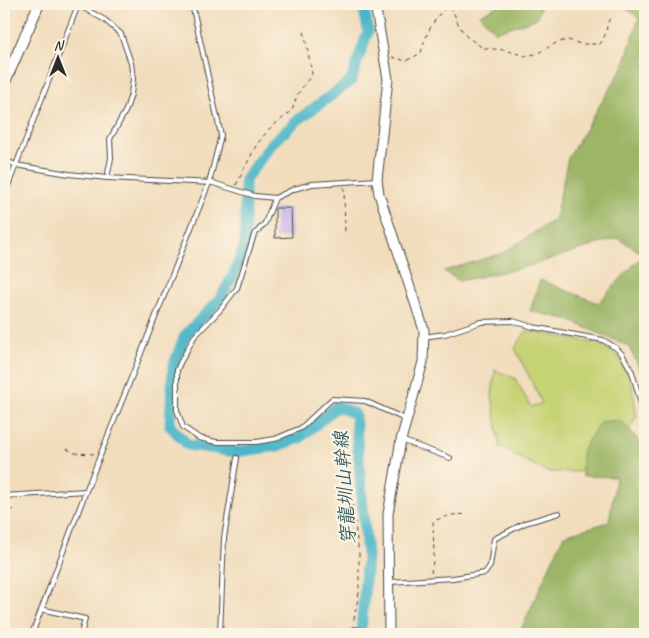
<svg xmlns="http://www.w3.org/2000/svg" width="649" height="638" font-family="Caveat,'LXGW WenKai TC',sans-serif">
  <style>
    .green { fill: #c6d374; stroke: #787f50 }
    .forest { fill: #9cb566; stroke: #647048 }
    .lines { fill: none; stroke-linecap: round; stroke-linejoin: round }
    .river { stroke: #4ab5c8; stroke-width: 11 }
    .building { fill: #baaaea }
    .service-casing { stroke: #494641; stroke-width: 6 }
    .tertiary-casing { stroke: #494641; stroke-width: 11 }
    .secondary-casing { stroke: #494641; stroke-width: 12 }
    .path { stroke: #494641; stroke-width: 1; stroke-dasharray: 4 4; stroke-linecap: butt }
    .service { stroke: #fff; stroke-width: 4 }
    .tertiary { stroke: #fff; stroke-width: 9 }
    .secondary { stroke: #fff; stroke-width: 10 }
    .labels { text-anchor: middle; stroke-width: 4.5; stroke-linejoin: round; paint-order: stroke }
    .water-label { font-size: 19px; font-style: italic; fill: #365b62; stroke: #fcf5e5 }
  </style>
  <rect width="100%" height="100%" fill="#fcf5e5"/>
  <filter id="ink" filterUnits="userSpaceOnUse"><feTurbulence type="fractalNoise" baseFrequency=".02" numOctaves="2"/><feDisplacementMap in="SourceGraphic" scale="10" xChannelSelector="R" yChannelSelector="G"/><feConvolveMatrix kernelMatrix="1 2 1 2 8 2 1 2 1" color-interpolation-filters="sRGB"/></filter>
  <filter id="wash" filterUnits="userSpaceOnUse"><feTurbulence type="fractalNoise" baseFrequency=".0096" numOctaves="4" result="noise"/><feDisplacementMap in="SourceGraphic" scale="20" xChannelSelector="R" yChannelSelector="G"/><feGaussianBlur stdDeviation="1.12" result="paint"/><feColorMatrix in="noise" values="0 0 0 0 0 0 0 0 0 0 0 0 0 0 0 0 0 1.4 0 .05"/><feComposite in="paint" operator="in"/></filter>
  <g filter="url(#wash)">
    <rect width="100%" height="100%" fill="#f1dcbb"/>
    <!-- green -->
    <polygon class="green" points="526,331 597,343 619,357 631,380 637,417 624,437 579,472 548,472 500,448 492,395 495,370 515,378 531,407 542,403 515,348"/>
    <!-- forest -->
    <g class="forest">
      <polygon points="501,4 542,4 536,19 495,32 480,15"/>
      <polygon points="620,4 645,4 645,379 628,346 566,319 530,311 540,280 598,303 644,254 617,238 526,267 459,281 444,271 503,253 555,219 568,158 623,67 639,18"/>
      <polygon points="620,420 645,447 645,634 519,634 564,535 609,522 616,477 582,476 582,450 600,422"/>
    </g>
    <g class="lines">
      <!-- river -->
      <polyline class="river" points="361,634 367,556 355,414 337,406 300,438 278,446 236,452 188,445 170,426 173,367 185,335 220,299 233,276 245,244 245,180 272,143 299,119 351,81 368,31 363,4"/>
    </g>
    <g id="blocks">
      <!-- building -->
      <polygon class="building" points="275,208 291,208 292,237 275,238"/>
    </g>
  </g>
  <g filter="url(#ink)">
    <use href="#blocks" fill-opacity="0" stroke="#494641" stroke-width="1"/>
    <g class="lines">
      <!-- service casing -->
      <g class="service-casing">
        <g id="service">
          <polyline points="78,5 105,20 121,34 131,63 133,79 131,94 126,110 110,139 111,158 107,178"/>
          <polyline points="4,160 16,165 69,174 107,178 213,183 255,196 275,198 294,189 312,184 377,180"/>
          <polyline points="4,196 78,5 77,4"/>
          <polyline points="275,198 265,223 254,235 237,288 220,310 194,337 180,363 177,370 177,410 183,427 199,438 216,442 256,442 275,439 301,428 332,399 365,401 407,420"/>
          <polyline points="423,337 445,334 481,322 513,321 533,327 603,340 616,348 622,354 632,372 645,417"/>
          <polyline points="401,440 450,458"/>
          <polyline points="4,496 86,491"/>
          <polyline points="390,582 453,578 485,573 490,566 494,539 525,523 559,513"/>
          <polyline points="41,609 85,619 81,634"/>
          <polyline points="32,634 86,491 209,183 221,135 192,4"/>
          <polyline points="220,634 224,538 237,458"/>
          <polyline points="343,634 354,629 381,634"/>
        </g>
      </g>
      <!-- tertiary casing -->
      <g class="tertiary-casing">
        <polyline id="tertiary" points="375,4 388,79 377,180 379,194 424,330 423,362 401,440 388,514 389,634"/>
      </g>
      <!-- secondary casing -->
      <g class="secondary-casing">
        <polyline id="secondary" points="4,84 39,4"/>
      </g>
      <!-- path -->
      <g class="path">
        <path d="M 451,6 L 459,26 L 466,36 L 483,48 L 505,50 L 525,56 L 536,54 L 558,42 L 568,40 L 581,44 L 600,44 C 608,34 605,26 611,16"/>
        <path d="M 392,57 L 406,61 L 421,53 C 424,38 437,9 453,4 C 461,2 473,4 481,4"/>
        <polyline points="236,185 257,144 270,128 292,111 297,95 312,74 304,31"/>
        <polyline points="344,187 345,234"/>
        <polyline points="67,449 74,453 96,454"/>
        <polyline points="344,495 351,496 359,554 359,593 353,624"/>
        <polyline points="4,512 14,509"/>
        <polyline points="431,573 434,555 433,521 451,515 468,514"/>
      </g>
      <!-- service -->
      <use href="#service" class="service"/>
      <!-- tertiary -->
      <use href="#tertiary" class="tertiary"/>
      <!-- secondary -->
      <use href="#secondary" class="secondary"/>
    </g>
  </g>
  <g class="labels">
    <!-- water labels -->
    <g class="water-label">
      <text transform="translate(344 488) rotate(-94)" y="7">穿龍圳山幹線</text>
    </g>
  </g>
  <!-- margin -->
  <rect width="649" height="638" fill="none" stroke="#fcf5e5" stroke-width="20"/>
  <!-- north arrow -->
  <g transform="translate(58 58)" stroke="#fcf5e5" stroke-width="4" paint-order="stroke">
  <path d="M0-4L9 19L0 12L-9 19Z" fill="#2b2b2b"/>
  <text y="-8" font-size="14" font-weight="bold" text-anchor="middle" fill="#2b2b2b">N</text>
  </g>
</svg>
